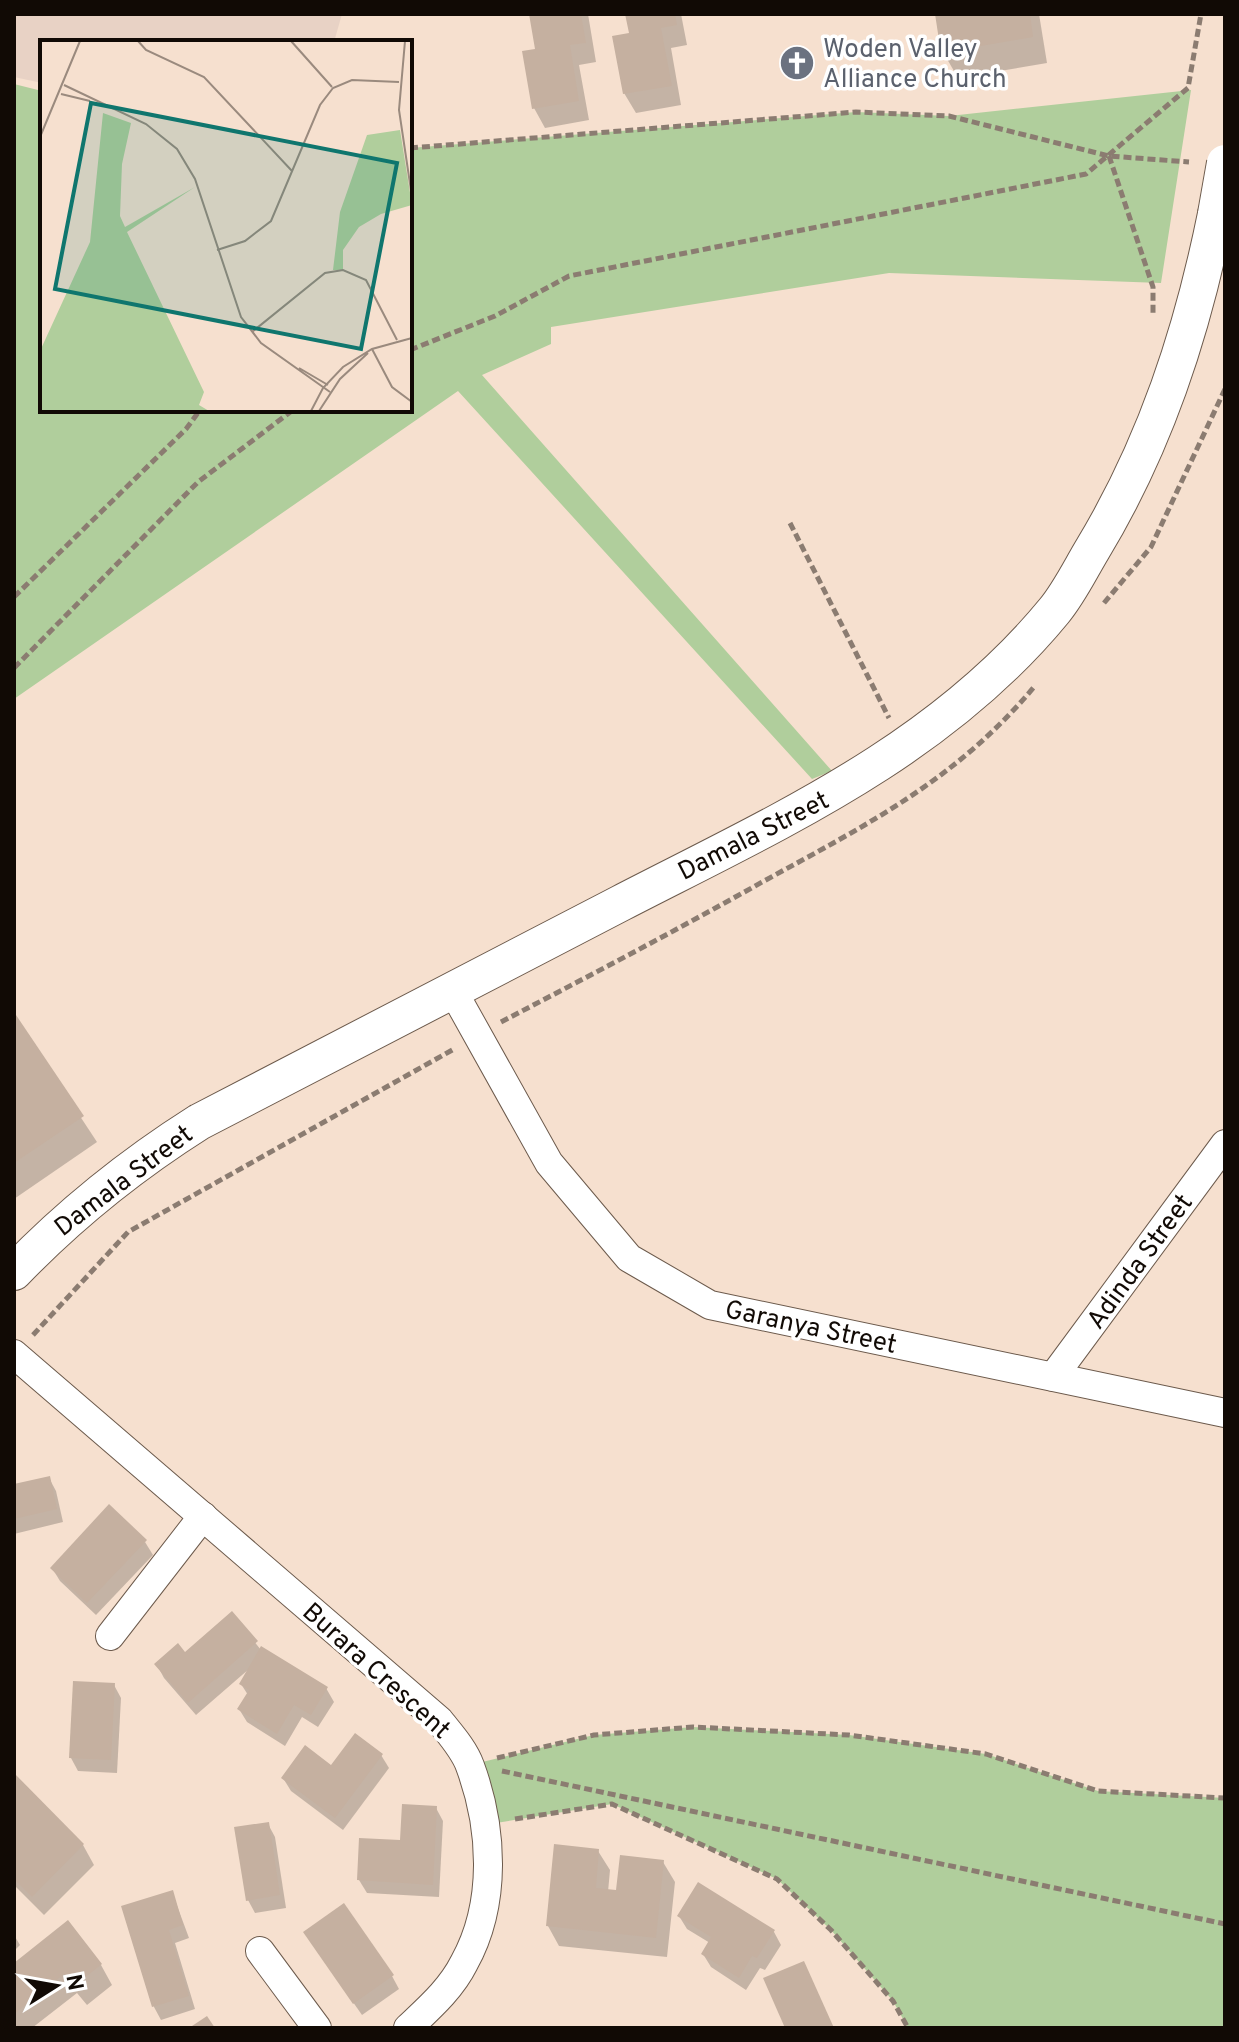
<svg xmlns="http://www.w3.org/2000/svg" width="1239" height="2042" font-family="Overpass,sans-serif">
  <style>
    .education { fill: #e8d2c5 }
    .green { fill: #b0ce9c }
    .shadow { fill: #0003 }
    .building { fill: #c5b0a0 }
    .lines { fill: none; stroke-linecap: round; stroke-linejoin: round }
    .minor-casing { stroke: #6c5a4c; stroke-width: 30 }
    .tertiary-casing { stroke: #6c5a4c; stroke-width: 38 }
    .path { stroke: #8b7c71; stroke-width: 5; stroke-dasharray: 8 4; stroke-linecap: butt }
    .minor { stroke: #fff; stroke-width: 28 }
    .tertiary { stroke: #fff; stroke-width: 36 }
    .tertiary-bridge-casing { stroke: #6c5a4c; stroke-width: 38; stroke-linecap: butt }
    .tertiary-bridge { stroke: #fff; stroke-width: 36 }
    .labels { text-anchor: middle; stroke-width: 7; stroke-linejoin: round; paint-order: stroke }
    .worship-label { font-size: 26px; fill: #5b616d; stroke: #fff; text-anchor: start }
    .street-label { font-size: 26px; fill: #110a05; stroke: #fff }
    .inset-road { fill: none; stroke: #9a8a7e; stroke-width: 2 }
    .view { fill: #0f766e; fill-opacity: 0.15; stroke: #0f766e; stroke-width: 4 }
    .inset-edge { fill: none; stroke: #110a05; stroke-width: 4 }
  </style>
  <rect width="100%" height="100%" fill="#f6e0cf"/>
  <!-- education -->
  <polygon class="education" points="14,14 342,14 334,42 42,42 42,83 14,77"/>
  <!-- green -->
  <g class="green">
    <polygon points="14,84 42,91 42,410 410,410 410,148 856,112 949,116 1191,90 1161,283 889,273 551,327 551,344 482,375 832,771 812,779 458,391 14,699"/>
    <polygon points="693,1727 849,1735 986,1754 1098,1791 1225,1798 1225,2028 908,2028 893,2001 831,1930 777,1879 612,1804 484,1825 470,1765 594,1735"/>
  </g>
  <!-- shadow -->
  <g class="shadow">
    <polygon points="531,14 588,14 596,62 579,65 589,120 545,128 534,108 538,50"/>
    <polygon points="627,14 681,14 687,45 671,48 681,105 636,113 624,93 631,35"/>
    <polygon points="937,14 1039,14 1047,63 958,78 943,52"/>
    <polygon points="14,1016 97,1142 14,1199"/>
    <polygon points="49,1478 56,1491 63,1522 14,1534 14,1486"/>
    <polygon points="145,1542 153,1555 96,1615 60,1581 52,1568"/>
    <polygon points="232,1614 261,1650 326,1688 334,1702 318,1727 302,1717 285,1746 247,1722 239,1709 248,1695 241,1684 249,1669 196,1715 164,1678 157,1665 185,1655"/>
    <polygon points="114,1685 121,1698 117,1773 78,1771 71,1758"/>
    <polygon points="381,1755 389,1768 343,1830 291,1791 283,1778"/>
    <polygon points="14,1776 83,1845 94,1865 44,1915 14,1885"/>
    <polygon points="436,1808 443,1821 439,1897 367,1893 359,1880"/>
    <polygon points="268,1824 275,1837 286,1908 255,1913 248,1900"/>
    <polygon points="598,1851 610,1870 608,1892 618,1893 663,1862 675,1882 667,1957 559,1946 548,1926"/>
    <polygon points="172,1892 189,1938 175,1943 195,2009 161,2020 154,2007 123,1907"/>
    <polygon points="679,1916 774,1932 781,1945 765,1970 760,1968 746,1990 711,1967 703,1954 710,1943 687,1929"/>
    <polygon points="14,1935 20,1945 14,1951"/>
    <polygon points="313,1945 392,1976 399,1989 362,2015"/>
    <polygon points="101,1965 112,1985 87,2005 77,1993 32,2028 14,2028 14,1966"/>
  </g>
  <!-- building -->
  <g class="building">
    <polygon points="529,14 581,14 586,43 570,45 579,101 532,109 522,51 535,49"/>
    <polygon points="625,14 675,14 677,25 661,28 672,86 623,94 612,36 629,33"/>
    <polygon points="935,14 1030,14 1033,37 941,53"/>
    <polygon points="14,1012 84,1116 14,1163"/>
    <polygon points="50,1476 57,1509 14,1519 14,1484"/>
    <polygon points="109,1504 147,1540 87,1603 50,1568"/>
    <polygon points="232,1611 258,1641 188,1703 154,1664 178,1643 185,1652"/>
    <polygon points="261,1646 328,1687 311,1715 294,1705 277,1734 237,1709 249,1690 239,1684"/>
    <polygon points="73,1681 115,1683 111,1760 69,1758"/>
    <polygon points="355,1733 383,1754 335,1818 281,1778 305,1745 331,1765"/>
    <polygon points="14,1773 84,1844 32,1897 14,1879"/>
    <polygon points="402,1804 437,1806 433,1885 357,1880 359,1838 400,1840"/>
    <polygon points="269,1822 280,1895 246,1901 234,1827"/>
    <polygon points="554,1844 599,1849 596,1888 616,1890 620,1855 664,1860 656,1938 546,1926"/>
    <polygon points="698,1882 775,1930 757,1958 752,1956 739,1978 701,1954 711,1937 677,1916"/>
    <polygon points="173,1890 183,1925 169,1930 189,1996 152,2007 121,1906"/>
    <polygon points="344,1903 394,1975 353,2004 303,1932"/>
    <polygon points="68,1920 102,1964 74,1986 64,1974 14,2014 14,1963"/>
    <polygon points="804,1961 834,2028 785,2028 763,1978"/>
    <polygon points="207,2016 215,2028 189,2028"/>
  </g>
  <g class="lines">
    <!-- minor casing -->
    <g class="minor-casing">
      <g id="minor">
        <polyline points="453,991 549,1163 629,1258 710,1305 1225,1413"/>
        <path d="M 14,1354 L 439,1720 C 450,1734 464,1749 470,1766 C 493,1828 497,1904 464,1963 C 451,1989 429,2008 408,2028"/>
        <polyline points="1053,1377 1225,1144"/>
        <polyline points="110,1636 203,1516"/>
        <polyline points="260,1951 317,2028"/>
      </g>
    </g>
    <!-- tertiary casing -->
    <g class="tertiary-casing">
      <path id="tertiary" d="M 14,1272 C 70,1214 131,1165 199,1122 C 340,1049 481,976 621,903 C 778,822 939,751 1054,611 C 1069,593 1080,570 1092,550 C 1155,446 1192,333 1216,214"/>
    </g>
    <!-- path -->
    <g class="path">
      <polyline points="410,148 856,112 949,116 1109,156 1189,162"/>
      <polyline points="1109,156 1153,287 1153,316"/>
      <polyline points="410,350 495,316 569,276 1086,174 1188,88 1201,14"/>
      <polyline points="790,523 889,718"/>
      <polyline points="14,597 186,429 200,410"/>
      <polyline points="1104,603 1151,547 1225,389"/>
      <polyline points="14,668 198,482 293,410"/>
      <path d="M 501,1022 C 589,976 677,930 764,881 C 868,824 956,780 1034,687"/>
      <polyline points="33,1335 128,1232 454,1049"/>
      <polyline points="497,1758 594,1735 693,1727 849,1735 986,1754 1098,1791 1225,1798"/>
      <polyline points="502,1771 1225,1924"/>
      <polyline points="515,1819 612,1804 777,1879 831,1930 893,2001 908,2028"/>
    </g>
    <!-- minor -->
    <use href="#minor" class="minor"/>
    <!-- tertiary -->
    <use href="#tertiary" class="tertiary"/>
    <!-- tertiary-bridge casing -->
    <g class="tertiary-bridge-casing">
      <polyline id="tertiary-bridge" points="1216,214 1225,163"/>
    </g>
    <!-- tertiary-bridge -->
    <use href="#tertiary-bridge" class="tertiary-bridge"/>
  </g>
  <!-- icons -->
  <defs>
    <g id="church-disc" transform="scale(1.8)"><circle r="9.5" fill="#6b7280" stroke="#fff"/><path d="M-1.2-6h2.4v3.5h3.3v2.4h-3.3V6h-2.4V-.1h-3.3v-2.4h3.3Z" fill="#fff"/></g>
  </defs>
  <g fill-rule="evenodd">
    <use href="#church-disc" x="797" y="63"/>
  </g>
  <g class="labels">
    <!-- worship labels -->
    <g class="worship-label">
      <text x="823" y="57">Woden Valley<tspan x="823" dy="30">Alliance Church</tspan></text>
    </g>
    <!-- street labels -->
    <g class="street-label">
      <text transform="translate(753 835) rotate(-27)" y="9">Damala Street</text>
      <text transform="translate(123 1180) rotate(-37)" y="9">Damala Street</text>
      <text transform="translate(1139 1261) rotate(-54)" y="9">Adinda Street</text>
      <text transform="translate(811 1326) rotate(12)" y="9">Garanya Street</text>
      <text transform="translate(377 1670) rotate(42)" y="9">Burara Crescent</text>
    </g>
  </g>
  <!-- overview -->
  <g transform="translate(40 40)">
    <rect width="372" height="372" fill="#f6e0cf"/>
    <path d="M 63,73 L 91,83 L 82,124 L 80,176 L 85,187 L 155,147 L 87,192 L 164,352 L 159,365 L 169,371 L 0,371 L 0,311 L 50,202 ZM 360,90 L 372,165 L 341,174 L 319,187 L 303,210 L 303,230 L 293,230 L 300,172 L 327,95 Z" fill="#b0ce9c"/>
    <path class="inset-road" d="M 98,1 L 106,10 L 164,37 L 252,131M 251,1 L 292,47M 365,1 L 359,70 L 372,157M 24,45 L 106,84 L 137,109 L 155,139 L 201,277 L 221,303 L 290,352M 21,54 L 50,61M 0,97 L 40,1M 177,210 L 205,201 L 231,181 L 280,65 L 293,48 L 312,40 L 359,42M 212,292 L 285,233 L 303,230 L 326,240 L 357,300M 332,309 L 352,347 L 372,362M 259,328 L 288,345M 271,371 L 283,348 L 303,327 L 332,309 L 372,298M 279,371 L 300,339 L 328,313"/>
    <path class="view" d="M 51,63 L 357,123 L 321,309 L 15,249 Z"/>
    <rect width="372" height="372" class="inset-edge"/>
  </g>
  <!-- border -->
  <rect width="1239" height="2042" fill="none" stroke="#110a05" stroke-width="32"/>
  <!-- north arrow -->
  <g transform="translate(56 1986) rotate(79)" stroke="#ffffff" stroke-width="6" paint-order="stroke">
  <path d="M0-6L14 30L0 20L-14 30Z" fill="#110a05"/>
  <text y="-12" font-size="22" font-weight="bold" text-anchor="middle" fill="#110a05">N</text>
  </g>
</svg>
